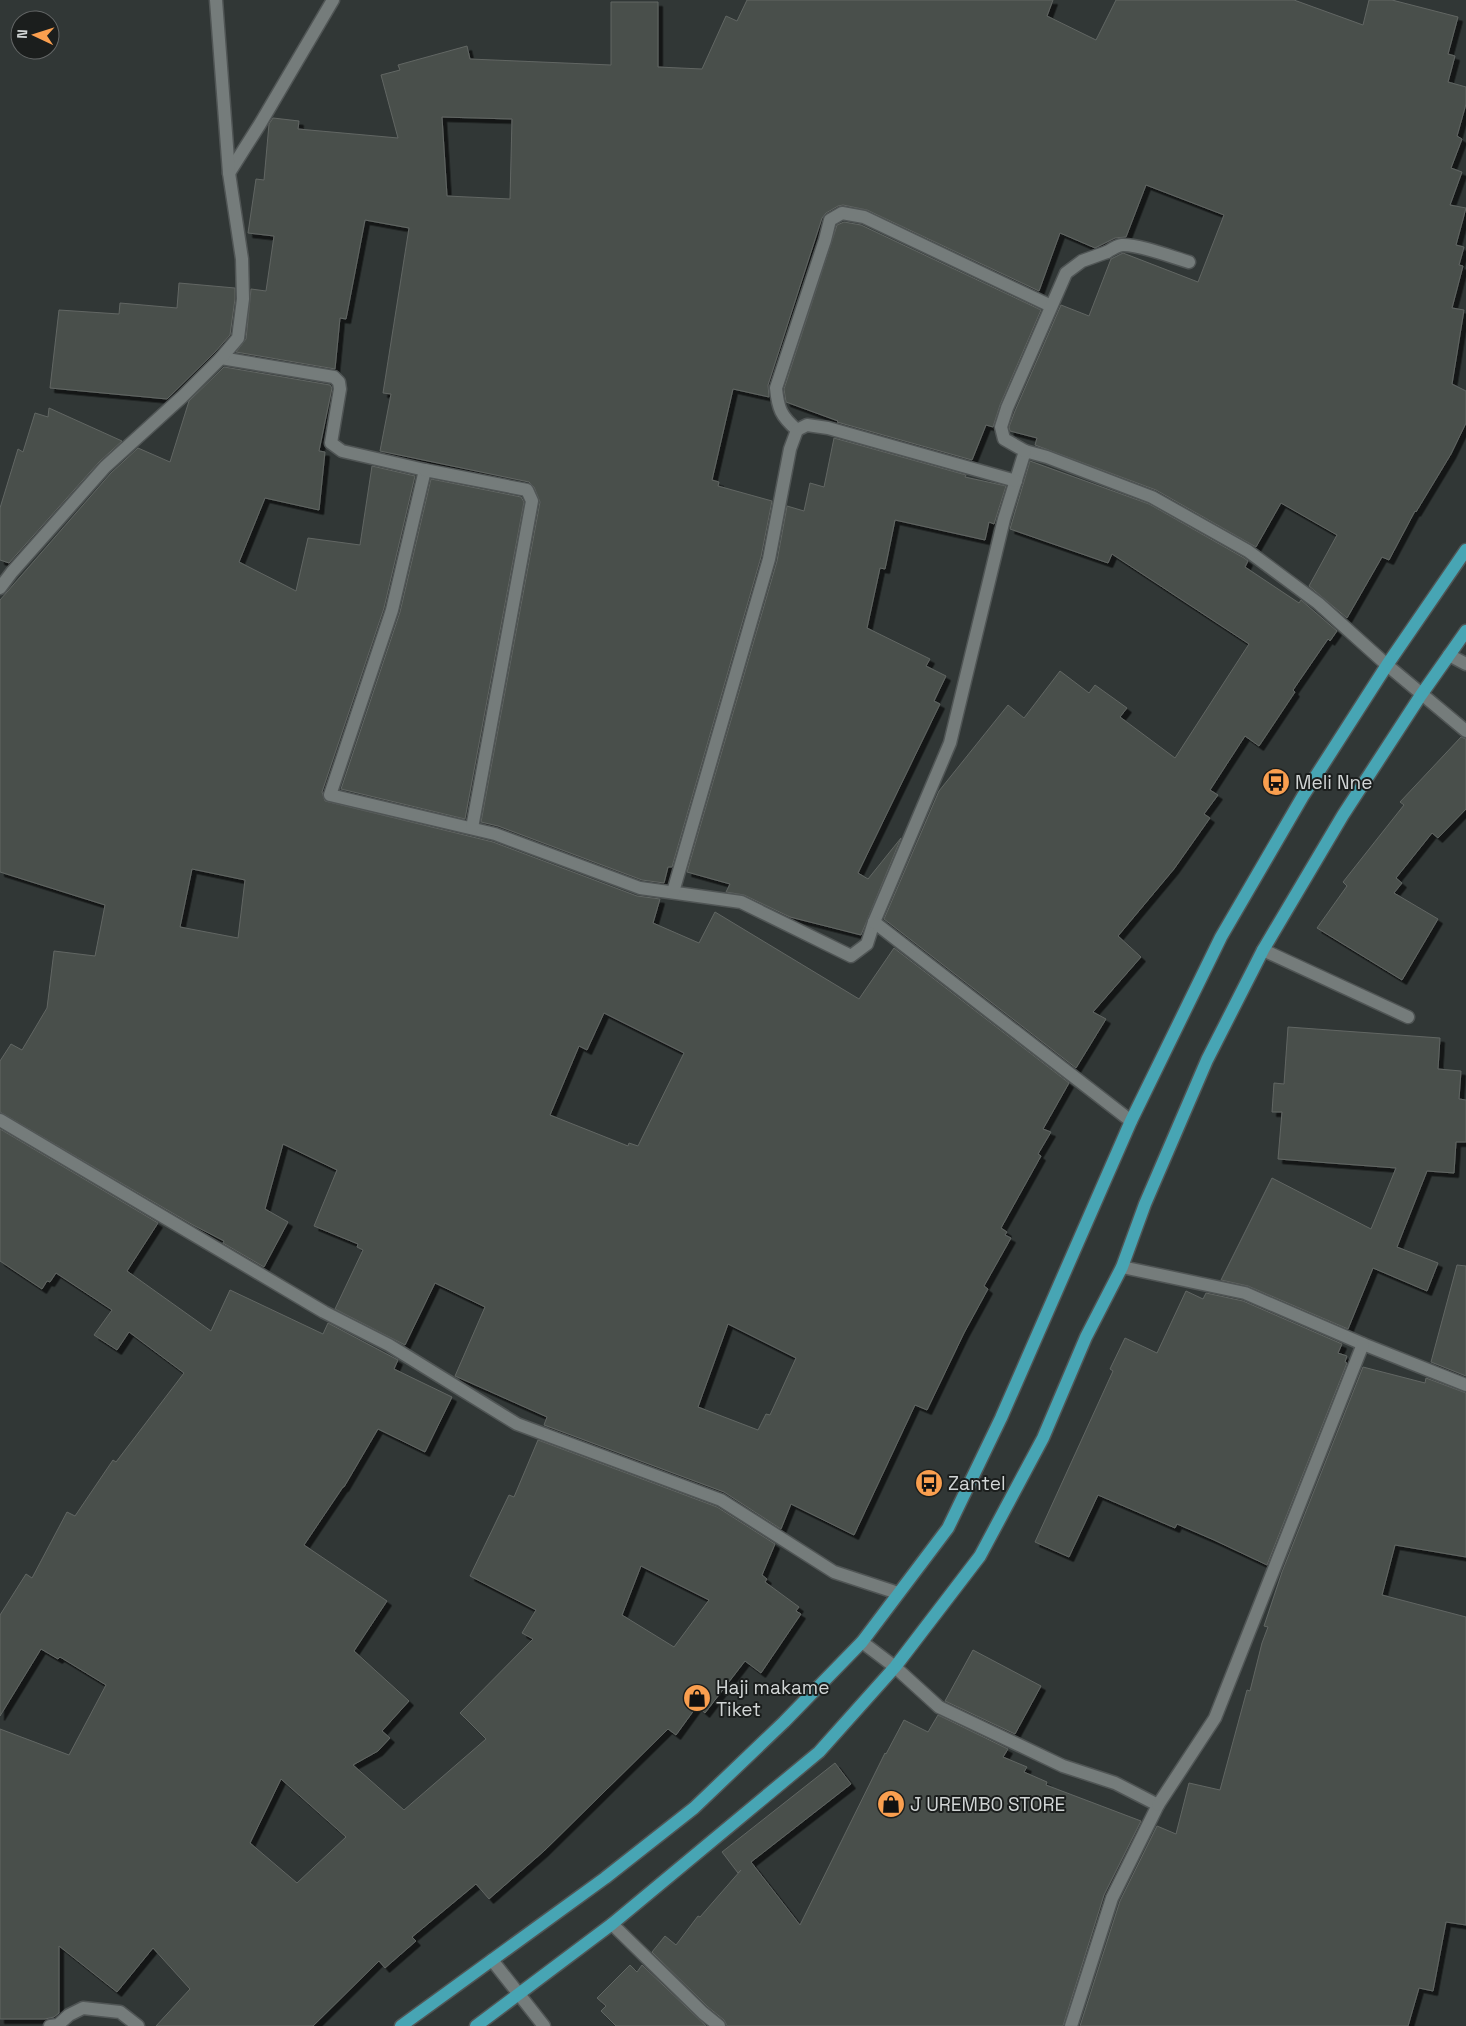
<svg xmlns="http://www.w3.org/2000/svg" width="1466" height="2026" font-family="'Space Grotesk',sans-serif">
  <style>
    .building { fill: #4a4f4c; stroke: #616663; fill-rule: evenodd; filter: url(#shadow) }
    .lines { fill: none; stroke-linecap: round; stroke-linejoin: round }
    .lane-casing { stroke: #505555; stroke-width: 15 }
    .street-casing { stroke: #505555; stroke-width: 15 }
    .primary-casing { stroke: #505555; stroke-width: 15 }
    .lane { stroke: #757c7b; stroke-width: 12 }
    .street { stroke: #757c7b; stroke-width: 12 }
    .primary { stroke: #47a5b4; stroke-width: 12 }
    .labels { text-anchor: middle; stroke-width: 4; stroke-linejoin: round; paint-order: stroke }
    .poi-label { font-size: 19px; fill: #d1d5d5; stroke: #1b1e1d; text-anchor: start }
  </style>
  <defs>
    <filter id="shadow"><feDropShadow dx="4.5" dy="4.5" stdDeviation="0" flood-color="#0009"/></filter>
  </defs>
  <rect width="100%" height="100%" fill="#313736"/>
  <!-- building -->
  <g class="building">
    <path d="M 747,0 L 1053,0 L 1047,16 L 1096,40 L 1116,0 L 1294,0 L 1363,25 L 1369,0 L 1392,0 L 1458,17 L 1448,54 L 1455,56 L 1448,82 L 1466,87 L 1466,104 L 1457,136 L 1462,139 L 1451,168 L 1462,172 L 1450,205 L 1466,208 L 1456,245 L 1464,247 L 1459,265 L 1463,266 L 1452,308 L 1464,310 L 1452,384 L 1466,391 L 1466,423 L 1451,454 L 1416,512 L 1415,511 L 1389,560 L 1382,557 L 1347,618 L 1309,586 L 1337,535 L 1281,503 L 1256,547 L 1156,490 L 1035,445 L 1037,438 L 1010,431 L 1009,427 L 1015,411 L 1061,305 L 1089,316 L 1111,259 L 1123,253 L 1198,282 L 1224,215 L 1146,185 L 1126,237 L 1115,238 L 1095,248 L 1060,233 L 1039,291 L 867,210 L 843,205 L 838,206 L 826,213 L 822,218 L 768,385 L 769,397 L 733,389 L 712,480 L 719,482 L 718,486 L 772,501 L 761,557 L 672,867 L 668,867 L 664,883 L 642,880 L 498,826 L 481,822 L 540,502 L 534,487 L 529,482 L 380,451 L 391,394 L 383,393 L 409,228 L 365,220 L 346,319 L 340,318 L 335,369 L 236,352 L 246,339 L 251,289 L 266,291 L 274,236 L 248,233 L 256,179 L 264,180 L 269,124 L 273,118 L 299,121 L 298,129 L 398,138 L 381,75 L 400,70 L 398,65 L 467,46 L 470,59 L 611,65 L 611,2 L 658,2 L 658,67 L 702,69 L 726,16 L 737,21 ZM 442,117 L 512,119 L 510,199 L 447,196 Z"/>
    <polygon points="844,222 861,225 1041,310 1000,405 993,427 986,425 972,460 837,422 838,421 786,402 784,389 837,225"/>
    <polygon points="179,283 235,288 235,299 230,335 215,352 167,399 50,388 59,310 119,314 120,303 177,308"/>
    <path d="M 224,367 L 330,385 L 332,388 L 319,451 L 325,452 L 319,510 L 265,498 L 239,562 L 296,591 L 308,538 L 360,545 L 372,466 L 415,476 L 384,608 L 322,792 L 325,801 L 493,842 L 637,896 L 660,899 L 653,923 L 699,943 L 715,912 L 859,999 L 894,948 L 1069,1083 L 1043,1129 L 1051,1132 L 1038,1154 L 1041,1156 L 1001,1228 L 1007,1232 L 1005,1235 L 1011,1238 L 984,1286 L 988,1289 L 964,1333 L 927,1410 L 915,1405 L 854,1535 L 791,1504 L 781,1529 L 724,1492 L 544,1425 L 547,1417 L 455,1376 L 485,1307 L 435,1283 L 405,1345 L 335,1309 L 363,1250 L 357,1247 L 358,1244 L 314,1226 L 337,1170 L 283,1144 L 265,1209 L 288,1222 L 264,1267 L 223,1243 L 224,1241 L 193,1225 L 0,1112 L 0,1061 L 11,1044 L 22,1050 L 47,1008 L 54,951 L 95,956 L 105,905 L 0,872 L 0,600 L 111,473 L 138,448 L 170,462 L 189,401 ZM 192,869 L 245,880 L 238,938 L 180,927 ZM 604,1013 L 684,1053 L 638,1146 L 629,1143 L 628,1146 L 550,1115 L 579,1046 L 587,1050 ZM 728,1324 L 796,1358 L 770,1415 L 766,1414 L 758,1430 L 698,1407 Z"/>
    <polygon points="49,408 122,441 99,462 9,563 0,560 0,508 18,449 23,452 35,413 48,417"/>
    <polygon points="834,438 966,475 965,477 1006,486 994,524 989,522 985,540 895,520 885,569 880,568 867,628 930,659 926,666 946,676 934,701 940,704 858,873 868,879 901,838 861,935 790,917 744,895 726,892 730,884 687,872 777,561 787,506 804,511 810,483 824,487"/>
    <polygon points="1030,461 1149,504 1244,558 1248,561 1245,567 1299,603 1301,600 1337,631 1330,641 1328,639 1293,690 1295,692 1259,746 1245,736 1210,790 1218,795 1204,814 1210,818 1174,869 1118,936 1141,957 1093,1012 1106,1019 1076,1068 884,919 939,791 1008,705 1024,718 1060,671 1089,693 1095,685 1127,708 1120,717 1175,758 1249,644 1112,554 1108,563 1010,529"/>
    <polygon points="431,479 521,497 524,502 465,819 341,789 400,612"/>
    <polygon points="1461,737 1466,739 1466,809 1438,838 1432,833 1396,878 1402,883 1394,893 1438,919 1402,980 1317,928 1347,886 1343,882 1404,805 1400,802"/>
    <polygon points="1288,1027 1440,1038 1438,1069 1461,1071 1459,1099 1466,1100 1466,1142 1456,1142 1454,1173 1427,1171 1397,1247 1438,1263 1427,1291 1373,1268 1348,1329 1248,1286 1221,1280 1272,1178 1371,1229 1396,1168 1278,1159 1282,1112 1272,1112 1274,1083 1284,1084"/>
    <path d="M 0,1129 L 158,1223 L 127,1271 L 211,1331 L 230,1290 L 323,1334 L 328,1323 L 398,1360 L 394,1369 L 452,1397 L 425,1452 L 378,1429 L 344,1487 L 343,1487 L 304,1545 L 387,1601 L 354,1651 L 409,1701 L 382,1731 L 390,1738 L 378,1751 L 353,1765 L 404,1810 L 486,1739 L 460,1713 L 533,1639 L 522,1633 L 536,1610 L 470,1576 L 509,1495 L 514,1497 L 538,1440 L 717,1507 L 775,1544 L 762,1575 L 767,1579 L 765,1582 L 799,1607 L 796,1611 L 801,1614 L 761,1673 L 745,1661 L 705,1713 L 697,1706 L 676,1735 L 668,1729 L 544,1851 L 489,1899 L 476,1884 L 412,1937 L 416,1941 L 385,1968 L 379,1961 L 313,2026 L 156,2026 L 190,1989 L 153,1948 L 117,1992 L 59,1946 L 59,2013 L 54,2017 L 45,2019 L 0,2019 L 0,1729 L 69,1755 L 106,1685 L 60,1657 L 58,1659 L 41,1649 L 0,1716 L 0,1615 L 26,1574 L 32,1578 L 67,1512 L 75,1516 L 113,1460 L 116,1462 L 184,1373 L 129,1332 L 117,1350 L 94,1335 L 112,1310 L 56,1273 L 50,1282 L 47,1281 L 42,1289 L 0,1261 ZM 641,1566 L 709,1600 L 674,1647 L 622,1615 ZM 281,1779 L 346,1837 L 297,1883 L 250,1843 Z"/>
    <polygon points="1457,1265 1466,1266 1466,1376 1431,1362"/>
    <polygon points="1186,1291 1203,1299 1206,1293 1243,1301 1342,1344 1338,1353 1347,1356 1345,1362 1347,1363 1267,1565 1214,1540 1177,1524 1175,1528 1098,1495 1069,1557 1035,1542 1113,1371 1110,1369 1125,1338 1157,1353"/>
    <polygon points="1363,1367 1425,1383 1426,1378 1466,1393 1466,1557 1395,1545 1382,1595 1466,1617 1466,1925 1446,1922 1433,1991 1419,1988 1408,2026 1080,2026 1120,1901 1157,1826 1176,1834 1189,1783 1220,1790 1247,1690 1250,1691 1262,1643 1268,1627 1264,1626 1282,1572"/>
    <polygon points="973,1650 1041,1686 1015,1734 945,1701"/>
    <polygon points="938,1715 1008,1749 1003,1757 1027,1767 1024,1772 1047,1782 1046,1785 1141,1821 1104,1895 1063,2026 727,2026 724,2020 708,2007 652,1952 665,1936 676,1945 698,1916 700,1917 741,1870 738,1873 722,1852 835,1763 851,1784 751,1862 800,1925 885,1753 886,1754 904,1720 928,1732"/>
    <polygon points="630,1965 637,1972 642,1965 706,2026 616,2026 601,2011 606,2006 597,1998"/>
  </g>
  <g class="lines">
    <!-- lane casing -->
    <g class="lane-casing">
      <g id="lane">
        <path d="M 1107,252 C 1112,249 1116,246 1122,245 C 1138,244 1172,257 1189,262"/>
        <polyline points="1449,655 1466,664"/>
        <polyline points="1263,950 1408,1017"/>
        <polyline points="492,1960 544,2026"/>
      </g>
    </g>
    <!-- street casing -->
    <g class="street-casing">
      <g id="street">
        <polyline points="229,173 260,124 333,0"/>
        <polyline points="221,358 334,377 339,382 340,389 331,443 342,451 425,470 392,610 330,795 495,834 640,888 741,902 851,956 867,944 874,922 950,743 1004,519 1025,451 1047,457 1152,497 1248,551 1318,603 1387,665 1466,731"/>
        <path d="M 797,430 C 781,416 778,409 776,388 L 825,240 L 830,220 L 842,213 L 864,217 L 1051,306"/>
        <polyline points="1025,451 1004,439 1001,427 1007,408 1066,273 1082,261 1107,252"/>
        <polyline points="425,470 527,490 532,501 472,828"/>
        <polyline points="0,588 12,572 105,467 182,397 221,358 238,338 243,299 242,259 229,173 216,0"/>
        <polyline points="673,892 769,559 790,449 797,430 807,425 828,428 1016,481"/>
        <polyline points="874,922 1131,1121"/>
        <polyline points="0,1120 324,1312 389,1345 517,1424 721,1500 834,1572 898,1593"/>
        <polyline points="1122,1267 1245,1293 1363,1344 1466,1385"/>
        <polyline points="862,1642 895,1667 939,1707 1063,1766 1115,1783 1158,1805 1112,1898 1071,2026"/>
        <polyline points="1158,1805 1215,1718 1363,1344"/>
        <polyline points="612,1924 703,2013 719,2026"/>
        <polyline points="50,2026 58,2025 69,2015 83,2008 120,2012 138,2026"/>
      </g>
    </g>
    <!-- primary casing -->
    <g class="primary-casing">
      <g id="primary">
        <polyline points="401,2026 605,1878 694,1808 784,1722 862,1642 948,1528 1001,1418 1131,1121 1221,937 1303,796 1387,665 1466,550"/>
        <polyline points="476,2026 612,1924 819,1752 895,1667 980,1556 1043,1438 1086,1337 1122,1267 1145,1204 1207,1060 1263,950 1343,815 1421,695 1466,631"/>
      </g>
    </g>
    <!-- lane -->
    <use href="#lane" class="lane"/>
    <!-- street -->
    <use href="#street" class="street"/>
    <!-- primary -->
    <use href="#primary" class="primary"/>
  </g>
  <!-- icons -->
  <defs>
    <g id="bus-disc" transform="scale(1.4375)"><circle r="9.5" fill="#fa9f4f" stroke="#1b1e1d"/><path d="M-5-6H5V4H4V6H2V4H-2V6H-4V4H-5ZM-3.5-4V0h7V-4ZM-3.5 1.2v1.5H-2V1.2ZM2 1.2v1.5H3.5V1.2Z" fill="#111"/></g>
    <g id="shop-disc" transform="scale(1.4375)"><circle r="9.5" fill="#fa9f4f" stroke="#1b1e1d"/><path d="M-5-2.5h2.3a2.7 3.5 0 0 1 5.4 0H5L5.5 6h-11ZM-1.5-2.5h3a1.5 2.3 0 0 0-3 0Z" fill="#111"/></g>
  </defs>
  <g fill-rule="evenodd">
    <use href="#bus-disc" x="1276" y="782"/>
    <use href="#bus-disc" x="929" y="1483"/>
    <use href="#shop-disc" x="697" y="1698"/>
    <use href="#shop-disc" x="891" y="1804"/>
  </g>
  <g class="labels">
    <!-- poi labels -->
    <g class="poi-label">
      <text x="1295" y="789">Meli Nne</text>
      <text x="948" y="1490">Zantel</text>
      <text x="716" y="1694">Haji makame<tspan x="716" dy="22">Tiket</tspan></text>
      <text x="910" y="1811">J UREMBO STORE</text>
    </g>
  </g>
  <!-- north arrow -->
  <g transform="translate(35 35) rotate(274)"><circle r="24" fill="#1b1e1d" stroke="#646767"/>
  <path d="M0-4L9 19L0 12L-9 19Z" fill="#fa9f4f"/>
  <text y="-8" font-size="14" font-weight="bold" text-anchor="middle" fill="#d1d5d5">N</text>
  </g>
</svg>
